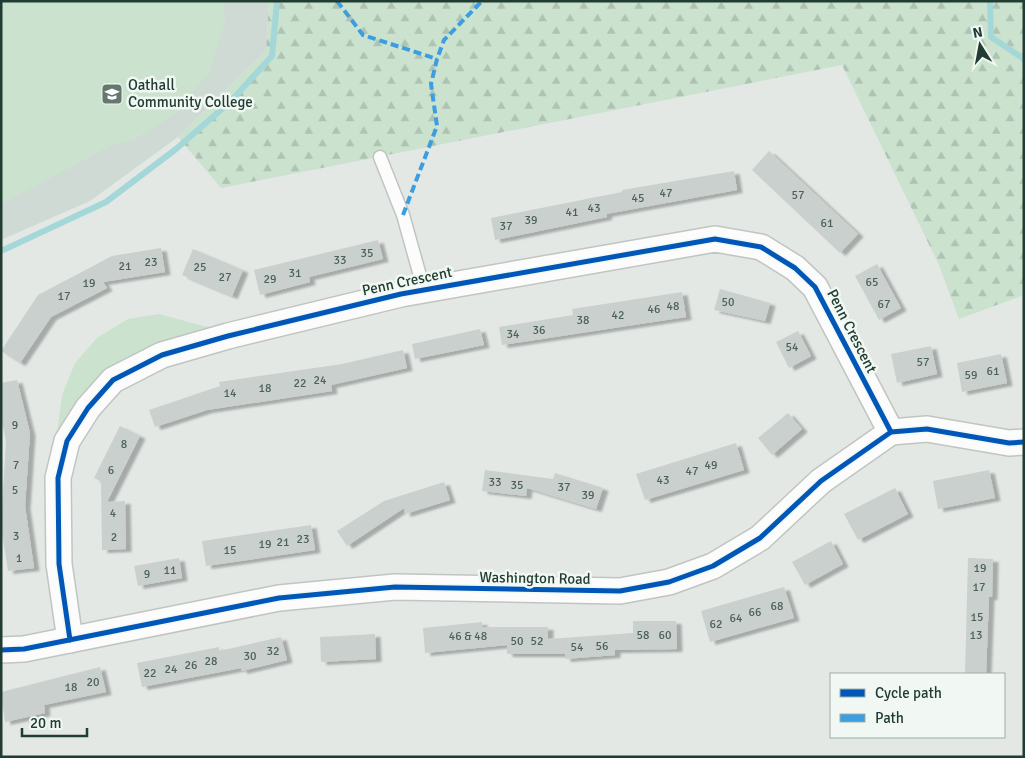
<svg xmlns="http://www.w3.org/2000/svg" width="1025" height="758" font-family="Signika,sans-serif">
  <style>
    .built { fill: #d0dad5 }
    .green { fill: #cbe2cf }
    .forest { fill: url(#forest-firs) }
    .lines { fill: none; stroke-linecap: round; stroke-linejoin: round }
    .stream { stroke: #a3d7d8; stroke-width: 6 }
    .building { fill: #cad0cd; filter: url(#shadow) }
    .service-casing { stroke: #c0c5c2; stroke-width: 15 }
    .minor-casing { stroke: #c0c5c2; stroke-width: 28 }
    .service { stroke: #fbfcfb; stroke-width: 12 }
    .minor { stroke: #fbfcfb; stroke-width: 25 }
    .quiet { stroke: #3c9ee1; stroke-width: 4; stroke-dasharray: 8 4; stroke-linecap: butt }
    .cycleway-casing { stroke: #f1f8f3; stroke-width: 8 }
    .cycleway { stroke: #0057b8; stroke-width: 5 }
    .labels { text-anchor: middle; stroke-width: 5; stroke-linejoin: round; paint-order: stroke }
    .number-label { font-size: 12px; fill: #4c6259 }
    .poi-label { font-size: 15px; fill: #213c31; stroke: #f1f8f3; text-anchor: start }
    .street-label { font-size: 15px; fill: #213c31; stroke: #f1f8f3 }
  </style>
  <defs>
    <pattern id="forest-firs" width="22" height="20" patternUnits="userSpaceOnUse" patternTransform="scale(1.25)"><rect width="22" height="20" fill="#cbe2cf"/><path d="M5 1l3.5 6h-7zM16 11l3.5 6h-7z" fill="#aec3b2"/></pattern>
    <filter id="shadow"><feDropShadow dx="5.5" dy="3" stdDeviation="1" flood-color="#0004"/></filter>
  </defs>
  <rect width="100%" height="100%" fill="#e3e8e5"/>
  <!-- built -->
  <polygon class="built" points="1,1 269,1 266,51 178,137 90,201 1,240"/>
  <!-- green -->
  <g class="green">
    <polygon points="1,1 224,1 225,23 209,72 177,113 133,140 112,145 1,204"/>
    <polygon points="159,314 215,329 158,346 60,435 57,433 62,395 75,363 97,338 128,319"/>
  </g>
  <!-- forest -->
  <polygon class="forest" points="269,1 1024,1 1024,295 959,319 939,265 842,65 221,188 178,137 266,51"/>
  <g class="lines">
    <!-- stream -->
    <g class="stream">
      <polyline points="990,1 991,37 1024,59"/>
      <polyline points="1,251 106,202 176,149 231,101 272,56 277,1"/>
    </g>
  </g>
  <!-- building -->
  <g class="building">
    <polygon points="769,151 858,234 840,253 752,170"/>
    <polygon points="734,171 737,190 606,214 607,217 495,240 491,218 622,192 622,190"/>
    <polygon points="378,240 383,259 309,277 310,282 260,295 254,270"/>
    <polygon points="161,248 165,272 103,282 107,288 51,317 20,363 1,351 38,295 112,256"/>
    <polygon points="193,249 243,270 232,296 182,275"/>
    <polygon points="877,264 901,308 879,320 855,276"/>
    <polygon points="720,289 770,303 765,321 714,310"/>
    <polygon points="682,292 686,317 502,345 499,327 573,315 572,309"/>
    <polygon points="480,329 484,345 415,359 412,344"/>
    <polygon points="798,331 811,356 789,368 776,342"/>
    <polygon points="931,346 937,374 897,383 891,354"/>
    <polygon points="403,350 407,368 331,385 332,391 207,410 155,427 149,410 220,386 219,382 342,364"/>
    <polygon points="1001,354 1007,383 962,392 957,363"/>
    <polygon points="17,380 30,433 25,506 34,568 8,571 1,526 6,441 1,418 1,383"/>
    <polygon points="788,413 802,429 772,455 758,438"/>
    <polygon points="120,426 140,436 107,502 125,501 126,549 102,550 101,481 94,478"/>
    <polygon points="736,443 744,470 645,500 636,474"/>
    <polygon points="485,470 553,479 555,473 603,488 596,509 527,488 526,496 482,491"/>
    <polygon points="989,470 995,498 938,509 933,481"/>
    <polygon points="444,482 450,500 405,514 404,508 347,546 337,531 384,501"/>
    <polygon points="895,488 908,514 858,540 844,514"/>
    <polygon points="311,525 315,550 206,566 202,541"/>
    <polygon points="831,541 843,564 805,585 792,562"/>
    <polygon points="179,558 182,578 138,586 134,566"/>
    <polygon points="968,558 993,559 992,597 989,597 986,674 965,674"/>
    <polygon points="784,587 794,618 710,642 701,611"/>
    <polygon points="633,621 676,621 677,649 615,650 615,655 565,659 565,654 507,654 507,645 425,653 423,628 482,622 482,627 548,627 548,639 633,633"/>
    <polygon points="375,634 376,659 321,662 320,637"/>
    <polygon points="281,637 287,660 242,671 241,668 142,687 137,663 219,647 219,651"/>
    <polygon points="100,667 106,692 44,705 45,713 5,722 1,692"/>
  </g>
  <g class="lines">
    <!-- service casing -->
    <g class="service-casing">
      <polyline id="service" points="380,157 403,215 424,290"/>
    </g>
    <!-- minor casing -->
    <g class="minor-casing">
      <g id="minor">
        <polyline points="70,640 59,564 58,478 67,441 88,408 113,380 162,355 228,336 401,294 715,239 761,247 795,268 815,287 891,432"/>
        <polyline points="1,650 24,649 279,598 395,587 620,591 669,582 713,566 760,538 821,481 891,432 927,429 1009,443 1024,442"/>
      </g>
    </g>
    <!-- service -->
    <use href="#service" class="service"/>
    <!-- minor -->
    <use href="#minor" class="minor"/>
    <!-- quiet -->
    <g class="quiet">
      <polyline points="337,1 363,35 437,59"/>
      <polyline points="403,215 437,126 431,84 437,59 444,40 482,1"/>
    </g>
    <!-- cycleway casing -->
    <g class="cycleway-casing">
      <g id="cycleway">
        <polyline points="70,640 59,564 58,478 67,441 88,408 113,380 162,355 228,336 401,294 715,239 761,247 795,268 815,287 891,432"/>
        <polyline points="1,650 24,649 279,598 395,587 620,591 669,582 713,566 760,538 821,481 891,432 927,429 1009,443 1024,442"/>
      </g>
    </g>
    <!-- cycleway -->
    <use href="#cycleway" class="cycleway"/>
  </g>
  <!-- icons -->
  <defs>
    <g id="school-square" transform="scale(1.125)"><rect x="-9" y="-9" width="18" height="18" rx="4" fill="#657870" stroke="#f1f8f3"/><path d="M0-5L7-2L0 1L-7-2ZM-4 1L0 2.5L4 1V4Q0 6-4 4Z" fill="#fff"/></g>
  </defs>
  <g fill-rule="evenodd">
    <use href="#school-square" x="112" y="94"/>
  </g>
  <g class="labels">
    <!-- number labels -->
    <g class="number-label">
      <text x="666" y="197">47</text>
      <text x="798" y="199">57</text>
      <text x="638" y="202">45</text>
      <text x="594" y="212">43</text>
      <text x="572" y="216">41</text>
      <text x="531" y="224">39</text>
      <text x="827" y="227">61</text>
      <text x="506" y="230">37</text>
      <text x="367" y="257">35</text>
      <text x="340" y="264">33</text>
      <text x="151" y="266">23</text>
      <text x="125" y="270">21</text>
      <text x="200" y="271">25</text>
      <text x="295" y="277">31</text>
      <text x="225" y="281">27</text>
      <text x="270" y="283">29</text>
      <text x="872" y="286">65</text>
      <text x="89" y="287">19</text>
      <text x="64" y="300">17</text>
      <text x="728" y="306">50</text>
      <text x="884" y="308">67</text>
      <text x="673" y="310">48</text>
      <text x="654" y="313">46</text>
      <text x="618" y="319">42</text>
      <text x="583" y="324">38</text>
      <text x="539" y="334">36</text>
      <text x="513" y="338">34</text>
      <text x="792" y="351">54</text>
      <text x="923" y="366">57</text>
      <text x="993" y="375">61</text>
      <text x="971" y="379">59</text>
      <text x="320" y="384">24</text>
      <text x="300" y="387">22</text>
      <text x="265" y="392">18</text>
      <text x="230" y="397">14</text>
      <text x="15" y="429">9</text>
      <text x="124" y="448">8</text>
      <text x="16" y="469">7</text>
      <text x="711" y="469">49</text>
      <text x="111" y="474">6</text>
      <text x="692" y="475">47</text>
      <text x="663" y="484">43</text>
      <text x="495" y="486">33</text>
      <text x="517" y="489">35</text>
      <text x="564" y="491">37</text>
      <text x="15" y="494">5</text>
      <text x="588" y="499">39</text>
      <text x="113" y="517">4</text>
      <text x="16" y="540">3</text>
      <text x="114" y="541">2</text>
      <text x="303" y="543">23</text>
      <text x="283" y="546">21</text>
      <text x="265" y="548">19</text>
      <text x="230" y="554">15</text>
      <text x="19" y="562">1</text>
      <text x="980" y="572">19</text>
      <text x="170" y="574">11</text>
      <text x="147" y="578">9</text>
      <text x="979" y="591">17</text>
      <text x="777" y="610">68</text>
      <text x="755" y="616">66</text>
      <text x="977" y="621">15</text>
      <text x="736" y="622">64</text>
      <text x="716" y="628">62</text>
      <text x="643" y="639">58</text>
      <text x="665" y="639">60</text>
      <text x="976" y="639">13</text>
      <text x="468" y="640">46 &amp; 48</text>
      <text x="517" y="645">50</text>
      <text x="537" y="645">52</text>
      <text x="602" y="650">56</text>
      <text x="577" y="651">54</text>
      <text x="273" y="655">32</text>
      <text x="250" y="660">30</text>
      <text x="211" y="665">28</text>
      <text x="191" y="669">26</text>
      <text x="171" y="673">24</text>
      <text x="150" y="677">22</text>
      <text x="93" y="686">20</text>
      <text x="71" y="691">18</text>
    </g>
    <!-- poi labels -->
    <g class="poi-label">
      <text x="128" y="90">Oathall<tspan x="128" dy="17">Community College</tspan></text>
    </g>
    <!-- street labels -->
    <g class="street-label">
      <text transform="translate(407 281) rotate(-12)" y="5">Penn Crescent</text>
      <text transform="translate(852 331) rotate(63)" y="5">Penn Crescent</text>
      <text transform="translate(535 578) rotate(1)" y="5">Washington Road</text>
    </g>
  </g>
  <!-- border -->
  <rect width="1025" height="758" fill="none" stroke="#213c31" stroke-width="5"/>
  <!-- legend -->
  <rect x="830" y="673" width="175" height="65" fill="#f1f8f3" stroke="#9eada5"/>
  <rect x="840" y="689" width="25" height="8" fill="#0057b8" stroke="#9eada5"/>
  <text x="875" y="698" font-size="15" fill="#213c31">Cycle path</text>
  <rect x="840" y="714" width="25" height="8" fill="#3c9ee1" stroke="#9eada5"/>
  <text x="875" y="723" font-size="15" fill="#213c31">Path</text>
  <!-- north arrow -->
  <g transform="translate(980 45) rotate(349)" stroke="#f1f8f3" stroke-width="4" paint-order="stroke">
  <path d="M0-4L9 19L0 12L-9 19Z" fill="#213c31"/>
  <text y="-8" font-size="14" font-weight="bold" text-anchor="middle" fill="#213c31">N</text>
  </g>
  <!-- scale -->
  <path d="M22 728v8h65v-8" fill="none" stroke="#213c31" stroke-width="2.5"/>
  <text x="30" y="728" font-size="15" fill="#213c31" stroke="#f1f8f3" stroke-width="4" paint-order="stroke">20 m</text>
</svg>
